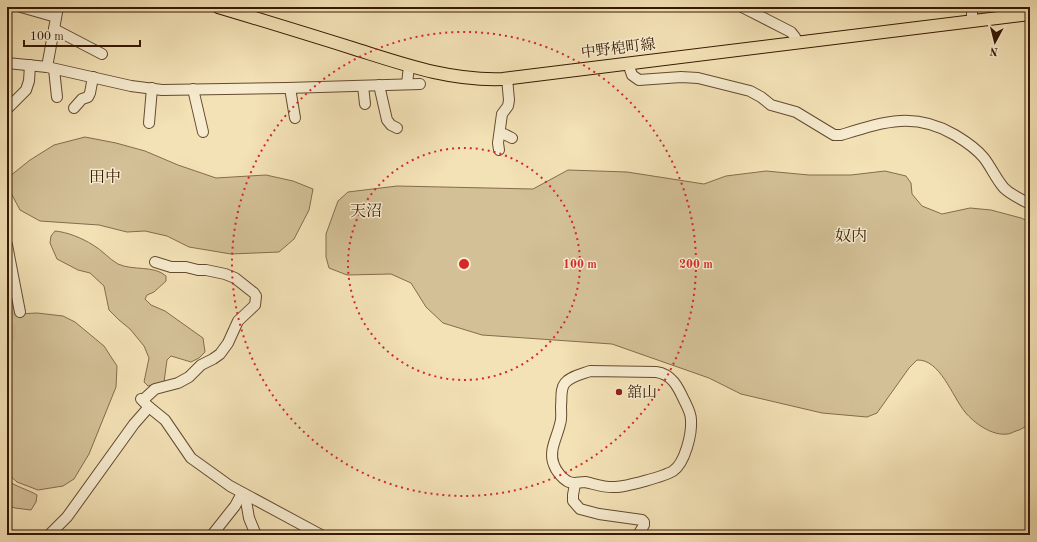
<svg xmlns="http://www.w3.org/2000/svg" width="1037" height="542" font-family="'Old Standard TT','Noto Serif JP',serif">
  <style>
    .green { fill: #d3c097; stroke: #846c4c }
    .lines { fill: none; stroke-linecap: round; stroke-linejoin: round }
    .highway-tunnel { stroke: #cdba92; stroke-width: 14; stroke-dasharray: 14 7; stroke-linecap: butt }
    .minor-casing { stroke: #654a2f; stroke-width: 12 }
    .major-casing { stroke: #361802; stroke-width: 14 }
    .minor { stroke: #f7ecd0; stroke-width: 10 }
    .major { stroke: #f3e2b6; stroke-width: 12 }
    .ring { fill: none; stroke: #d62828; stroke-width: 2; stroke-dasharray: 2 4 }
    .poi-dot { fill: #8f2418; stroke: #f7ecd0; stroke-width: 1.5 }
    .labels { text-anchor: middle; stroke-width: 3; stroke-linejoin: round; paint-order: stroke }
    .street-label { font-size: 15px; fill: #361802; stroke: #f7ecd0 }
    .poi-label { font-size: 15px; fill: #361802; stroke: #f7ecd0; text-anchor: start }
    .neighbourhood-label { font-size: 16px; fill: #361802; stroke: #f7ecd0 }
    .centre { fill: #d62828; stroke: #f7ecd0; stroke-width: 2 }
    .ring-label { font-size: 12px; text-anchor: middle; font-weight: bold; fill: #d62828; stroke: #f7ecd0; stroke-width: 3; stroke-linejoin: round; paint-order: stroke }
  </style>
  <rect width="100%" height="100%" fill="#f3e2b6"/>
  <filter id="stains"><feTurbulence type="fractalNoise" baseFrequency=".005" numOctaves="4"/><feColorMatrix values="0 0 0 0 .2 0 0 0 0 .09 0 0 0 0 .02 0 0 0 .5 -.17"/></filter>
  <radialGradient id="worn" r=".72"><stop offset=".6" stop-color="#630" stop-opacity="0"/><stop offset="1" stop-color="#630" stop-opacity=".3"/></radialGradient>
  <!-- green -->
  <g class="green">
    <polygon points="85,137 116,143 145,151 178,165 216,178 266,175 293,181 313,189 309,210 294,239 279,252 231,254 189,247 167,236 145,231 127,232 99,225 40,221 20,210 11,193 10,176 30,160 54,145"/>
    <path d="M 568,170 L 627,172 L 704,184 L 726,176 L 766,171 L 809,175 L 851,175 L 885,171 L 906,176 L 911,183 L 912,194 L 922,206 L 942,214 L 970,208 L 991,210 L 1021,218 L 1030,222 L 1030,391 L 1029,393 C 1029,400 1032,418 1029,423 C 1026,427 1020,430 1016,431 C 1013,432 1010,434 1007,434 C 992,436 974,423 965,412 C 952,396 940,359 917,360 L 909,368 L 877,413 L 867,417 L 822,413 L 741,394 L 709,378 L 612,344 L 482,335 L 443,323 L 426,307 L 411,283 L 391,274 L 347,275 L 329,268 L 326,257 L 326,234 L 338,201 L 348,192 L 397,186 L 533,189 Z"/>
    <path d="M 55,231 C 67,232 82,238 93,245 C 102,250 109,259 118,264 C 133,271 154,265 166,276 L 166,281 L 154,292 L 147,295 L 145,299 L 151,305 L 165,311 L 203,338 L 205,352 L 199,358 L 191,362 L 171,356 L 167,360 L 164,382 L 148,386 L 144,382 L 149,358 L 144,346 L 130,329 L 119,320 L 109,310 L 104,286 L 90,273 L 78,270 L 57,259 L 50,243 L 51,236 Z"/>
    <polygon points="37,313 63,316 75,322 104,346 117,366 116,387 89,454 74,479 63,486 38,490 17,482 7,473 7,319 18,314"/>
    <path d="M 7,480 C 16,487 27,489 37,495 L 36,502 L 31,510 L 15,508 L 7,505 Z"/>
  </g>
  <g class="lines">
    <!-- highway-tunnel -->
    <polyline class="highway-tunnel" points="7,283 9,331 7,345"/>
    <!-- minor casing -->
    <g class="minor-casing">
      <g id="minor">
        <polyline points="21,7 56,17"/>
        <polyline points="742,7 791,32 795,37 797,43"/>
        <polyline points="972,21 972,10 974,7"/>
        <polyline points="54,29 102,54"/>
        <polyline points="7,63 47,67 131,86 162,90 287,88 420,84"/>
        <path d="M 628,63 L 632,75 L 639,80 L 681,77 L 698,78 L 750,91 L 761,97 L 771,105 L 796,112 L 834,135 L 841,135 C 883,122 914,111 955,135 C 965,141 976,148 984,158 C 991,167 996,179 1004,188 C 1010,194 1022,200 1030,204"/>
        <polyline points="47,67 58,7"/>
        <polyline points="54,69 57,97"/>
        <polyline points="407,84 409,66"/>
        <polyline points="379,85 387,120 391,125 397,128"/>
        <polyline points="363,86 365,104"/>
        <polyline points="290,88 295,118"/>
        <polyline points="193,89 203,132"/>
        <polyline points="74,108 82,99 88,97 90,93 93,77"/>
        <polyline points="7,109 26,90 29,81 30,65"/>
        <polyline points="149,123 152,88"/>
        <polyline points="500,133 504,134 512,138"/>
        <polyline points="499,150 498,143 502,114 508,106 509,100 507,78"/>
        <polyline points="7,245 20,312"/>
        <path d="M 590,371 L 656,372 C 672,374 678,387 684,400 C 687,406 691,413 691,420 C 692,434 685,463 673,471 C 665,476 626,487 615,487 C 605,488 595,484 585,482 C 579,482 573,485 567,481 C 562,478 556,471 554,465 C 548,451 557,438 560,424 C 562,419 561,412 561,406 C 562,399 560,389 565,383 C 571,376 582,374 590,371 Z"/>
        <polyline points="141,399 149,407 165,420 191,458 230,486 321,535"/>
        <polyline points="143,400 155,389 178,383 189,377 201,365 213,359 220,354 228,343 238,321 255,305 256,296 254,293 235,278 225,274 206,270 198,270 186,267 171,267 155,262"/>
        <polyline points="575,484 573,495 573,501 580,509 599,514 642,520 644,522 644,525 638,535"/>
        <polyline points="245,495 249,518 256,535"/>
        <polyline points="49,535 67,517 134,424 149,407"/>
        <polyline points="212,535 235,506 242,493"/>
      </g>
    </g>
    <!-- major casing -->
    <g class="major-casing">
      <path id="major" d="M 218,7 C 262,20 307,34 352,48 C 403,64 449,81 503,79 L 1030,14"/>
    </g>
    <!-- minor -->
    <use href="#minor" class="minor"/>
    <!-- major -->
    <use href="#major" class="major"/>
  </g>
  <!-- distance rings -->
  <g class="ring">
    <circle cx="464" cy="264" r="116"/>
    <circle cx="464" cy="264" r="232"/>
  </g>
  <!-- markers -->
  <circle class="poi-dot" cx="619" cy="392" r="4"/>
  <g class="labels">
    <!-- street labels -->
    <g class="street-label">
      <text transform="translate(618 48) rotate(-7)" y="5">中野梍町線</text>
    </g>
    <!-- poi labels -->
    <g class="poi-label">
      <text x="627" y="397">舘山</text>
    </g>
    <!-- neighbourhood labels -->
    <g class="neighbourhood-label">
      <text x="105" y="182">田中</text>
      <text x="366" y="216">天沼</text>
      <text x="851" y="241">奴内</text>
    </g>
  </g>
  <circle cx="464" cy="264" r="6" class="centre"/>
  <g class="ring-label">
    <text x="580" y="268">100 m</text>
    <text x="696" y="268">200 m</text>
  </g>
  <!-- margin -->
  <rect width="1037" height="542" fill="none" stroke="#f3e2b6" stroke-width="24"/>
  <rect x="8" y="8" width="1021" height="526" fill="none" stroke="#361802" stroke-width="2"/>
  <rect x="12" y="12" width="1013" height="518" fill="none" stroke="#361802"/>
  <!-- north arrow -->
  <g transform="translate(995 42) rotate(187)" stroke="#f7ecd0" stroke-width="3" paint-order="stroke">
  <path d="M0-3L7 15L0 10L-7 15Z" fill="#361802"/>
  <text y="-6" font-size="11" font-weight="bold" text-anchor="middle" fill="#361802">N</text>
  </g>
  <!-- scale -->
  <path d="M24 40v6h116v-6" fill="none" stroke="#361802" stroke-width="2"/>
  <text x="30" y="40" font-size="12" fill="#361802" stroke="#f7ecd0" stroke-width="3" paint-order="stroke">100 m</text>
  <rect width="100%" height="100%" filter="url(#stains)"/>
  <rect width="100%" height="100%" fill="url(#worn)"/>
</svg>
